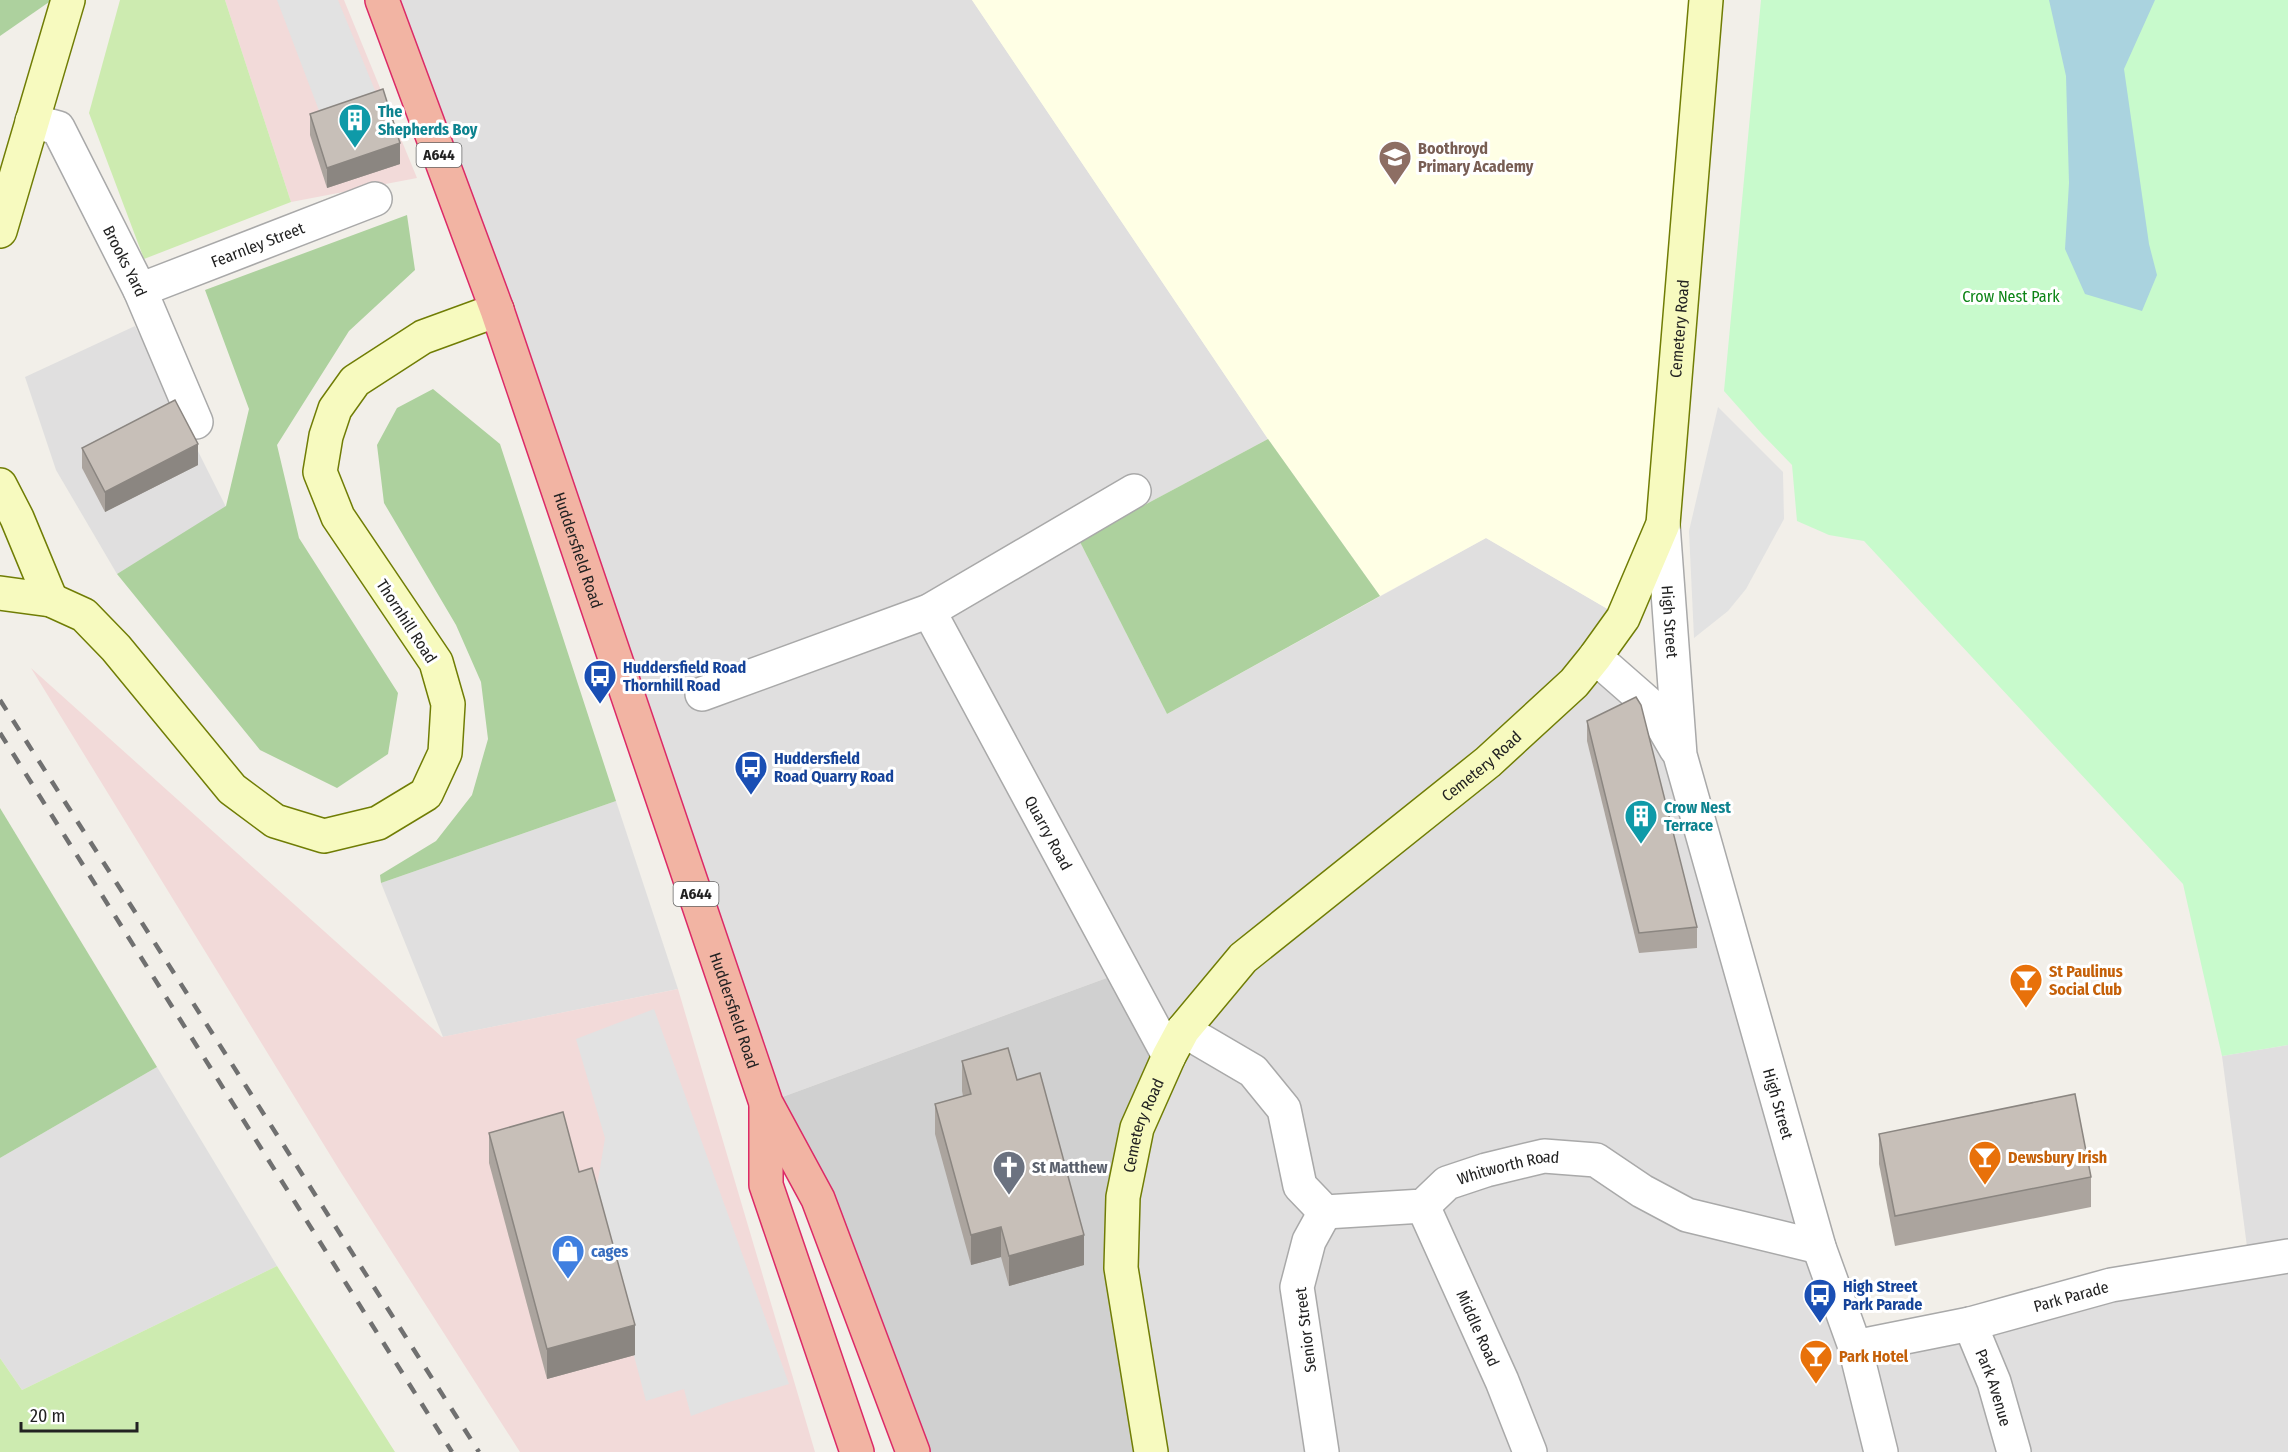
<svg xmlns="http://www.w3.org/2000/svg" width="2288" height="1452" font-family="'Fira Sans Condensed',sans-serif">
  <style>
    .residential { fill: #e0dfdf }
    .commercial { fill: #f2dad9 }
    .education { fill: #ffffe5 }
    .religious { fill: #d0d0d0 }
    .grass { fill: #cdebb0 }
    .forest { fill: #add19e }
    .park { fill: #c8facc }
    .parking { fill: #e2e2e2 }
    .water { fill: #aad3df }
    .lines { fill: none; stroke-linecap: round; stroke-linejoin: round }
    .minor-casing { stroke: #a9a9a9; stroke-width: 36 }
    .tertiary-casing { stroke: #a9a9a9; stroke-width: 36 }
    .secondary-casing { stroke: #707d05; stroke-width: 36 }
    .trunk-casing { stroke: #dc2a67; stroke-width: 36 }
    .minor { stroke: #fff; stroke-width: 33 }
    .tertiary { stroke: #fff; stroke-width: 33 }
    .secondary { stroke: #f7fabf; stroke-width: 33 }
    .trunk { stroke: #f2b4a3; stroke-width: 33 }
    .rail { stroke: #707070; stroke-width: 4.5; stroke-dasharray: 12 12; stroke-linecap: butt }
    .wall { fill: #aba49e }
    .shaded-wall { fill: #8b8681 }
    .building { fill: #c7bfb8; stroke: #8b8681; stroke-width: 1.5 }
    .labels { text-anchor: middle; stroke-width: 6; stroke-linejoin: round; paint-order: stroke }
    .shield { fill: #fff; stroke: #646464; stroke-width: 1.5 }
    .shield-label { font-size: 15px; font-weight: bold; fill: #222 }
    .culture-label { font-size: 16px; font-weight: bold; fill: #0d838f; stroke: #fff; text-anchor: start }
    .education-label { font-size: 16px; font-weight: bold; fill: #785e54; stroke: #fff; text-anchor: start }
    .street-label { font-size: 16px; fill: #222; stroke: #fff }
    .park-label { font-size: 16px; fill: #0c8416; stroke: #fff }
    .transit-label { font-size: 16px; font-weight: bold; fill: #164399; stroke: #fff; text-anchor: start }
    .food-label { font-size: 16px; font-weight: bold; fill: #c56008; stroke: #fff; text-anchor: start }
    .worship-label { font-size: 16px; font-weight: bold; fill: #5b616d; stroke: #fff; text-anchor: start }
    .shop-label { font-size: 16px; font-weight: bold; fill: #366cbe; stroke: #fff; text-anchor: start }
  </style>
  <rect width="100%" height="100%" fill="#f2efe9"/>
  <!-- residential -->
  <g class="residential">
    <polygon points="393,0 972,0 1268,439 1079,540 1167,714 1486,538 1623,618 1595,657 1651,706 1855,1347 2249,1262 2222,1056 2288,1045 2288,1452 1151,1452 1121,1268 1123,972 766,1103"/>
    <polygon points="135,326 226,507 117,574 56,470 25,377"/>
    <polygon points="616,801 678,989 443,1037 381,883"/>
    <polygon points="157,1067 277,1266 22,1390 0,1358 0,1158"/>
  </g>
  <!-- commercial -->
  <g class="commercial">
    <polygon points="225,0 344,0 417,178 291,202"/>
    <polygon points="31,668 442,1037 678,989 815,1452 520,1452 340,1171"/>
  </g>
  <!-- education -->
  <polygon class="education" points="972,0 1706,0 1663,524 1623,618 1486,538 1380,596 1268,439"/>
  <!-- religious -->
  <polygon class="religious" points="1123,972 1169,1056 1123,1197 1151,1452 913,1452 766,1103"/>
  <!-- grass -->
  <g class="grass">
    <polygon points="120,0 225,0 291,202 144,259 89,113"/>
    <polygon points="277,1266 395,1452 0,1452 0,1358 22,1390"/>
  </g>
  <!-- forest -->
  <g class="forest">
    <polygon points="0,0 52,0 0,36"/>
    <polygon points="407,215 415,270 349,331 277,445 299,538 398,693 388,754 337,788 260,750 117,574 226,506 249,409 205,290"/>
    <polygon points="433,389 500,444 616,801 381,883 380,875 436,841 472,795 488,739 481,682 456,625 384,503 377,445 397,408"/>
    <polygon points="1268,439 1380,596 1167,714 1079,540"/>
    <polygon points="0,808 157,1067 0,1158"/>
  </g>
  <!-- park -->
  <polygon class="park" points="1761,0 2288,0 2288,1045 2222,1056 2183,884 1864,541 1829,535 1797,521 1792,465 1762,434 1724,391"/>
  <!-- parking -->
  <g class="parking">
    <polygon points="277,0 338,0 383,110 326,129"/>
    <polygon points="1718,407 1783,472 1784,519 1746,589 1728,611 1694,638 1689,531"/>
    <polygon points="654,1009 789,1384 726,1403 691,1416 684,1389 646,1401 594,1205 605,1138 576,1039"/>
  </g>
  <!-- water -->
  <polygon class="water" points="2049,0 2155,0 2124,69 2149,244 2157,275 2142,311 2085,294 2065,249 2069,183 2066,76"/>
  <g class="lines">
    <!-- minor casing -->
    <g class="minor-casing">
      <g id="minor">
        <path id="s1" d="M 32,121 L 58,128 L 140,290 L 196,422"/>
        <path id="s2" d="M 140,290 L 375,199"/>
        <path id="s3" d="M 929,611 L 1169,1056"/>
        <polyline points="702,694 929,611 1134,491"/>
        <path id="s4" d="M 1183,1030 L 1253,1071 L 1284,1109 L 1300,1186 L 1325,1212 L 1423,1206 L 1447,1183 L 1486,1170 L 1544,1156 L 1596,1160 L 1642,1191 L 1687,1215 L 1819,1247"/>
        <path id="s5" d="M 1423,1206 L 1502,1381 L 1530,1452"/>
        <path id="s6" d="M 1970,1324 L 1994,1382 L 2014,1452"/>
        <path id="s7" d="M 1855,1347 L 1970,1324 L 2111,1285 L 2288,1256"/>
        <polyline points="1322,1452 1297,1287 1309,1241 1325,1212"/>
      </g>
    </g>
    <!-- tertiary casing -->
    <g class="tertiary-casing">
      <g id="tertiary">
        <path id="s8" d="M 1663,524 L 1680,755 L 1819,1247 L 1855,1347 L 1881,1452"/>
        <polyline points="1595,657 1651,706 1676,749"/>
      </g>
    </g>
    <!-- secondary casing -->
    <g class="secondary-casing">
      <g id="secondary">
        <polyline points="0,231 68,0"/>
        <polyline points="0,485 17,518 51,600"/>
        <polyline points="0,593 51,600 84,615 116,648 232,789 275,821 324,836 378,823 426,794 445,753 448,704 436,662 338,517 320,472 326,436 335,409 355,381 423,337 497,310"/>
        <path id="s9" d="M 1151,1452 L 1121,1268 L 1123,1197 L 1137,1128 L 1169,1056 L 1183,1030 L 1243,958 L 1488,762 L 1574,683 L 1595,657 L 1623,618 L 1663,524 L 1706,0"/>
      </g>
    </g>
    <!-- trunk casing -->
    <g class="trunk-casing">
      <g id="trunk">
        <path id="s10" d="M 382,0 L 497,310 L 766,1103 L 818,1199 L 913,1452"/>
        <polyline points="766,1107 766,1185 857,1452"/>
      </g>
    </g>
    <!-- minor -->
    <use href="#minor" class="minor"/>
    <!-- tertiary -->
    <use href="#tertiary" class="tertiary"/>
    <!-- secondary -->
    <use href="#secondary" class="secondary"/>
    <!-- trunk -->
    <use href="#trunk" class="trunk"/>
    <!-- rail -->
    <g class="rail">
      <polyline points="0,700 479,1452"/>
      <polyline points="0,733 452,1452"/>
    </g>
  </g>
  <!-- wall -->
  <g class="wall">
    <polygon points="310,114 400,164 327,188 310,135"/>
    <polygon points="82,448 198,465 105,512 82,468"/>
    <polygon points="1587,721 1697,927 1697,948 1639,953 1587,741"/>
    <polygon points="962,1061 1017,1080 1084,1265 1009,1286 1001,1257 971,1265 935,1134 935,1104 963,1096 962,1091"/>
    <polygon points="489,1133 579,1172 635,1355 547,1379 489,1163"/>
    <polygon points="1879,1134 2091,1177 2091,1207 1895,1246 1879,1164"/>
  </g>
  <!-- shaded-wall -->
  <g class="shaded-wall">
    <polygon points="400,143 400,164 327,188 327,168"/>
    <polygon points="198,444 198,465 105,512 105,492"/>
    <polygon points="1001,1227 1001,1257 971,1265 971,1235"/>
    <polygon points="1084,1235 1084,1265 1009,1286 1009,1256"/>
    <polygon points="635,1325 635,1355 547,1379 547,1349"/>
  </g>
  <!-- building -->
  <g class="building">
    <polygon points="383,89 400,143 327,168 310,114"/>
    <polygon points="175,400 198,444 105,492 82,448"/>
    <polygon points="1636,697 1641,705 1697,927 1639,933 1587,721"/>
    <polygon points="1008,1048 1017,1080 1040,1073 1084,1235 1009,1256 1001,1227 971,1235 935,1104 971,1094 962,1061"/>
    <polygon points="2075,1094 2091,1177 1895,1216 1879,1134"/>
    <polygon points="563,1112 579,1172 592,1168 635,1325 547,1349 489,1133"/>
  </g>
  <!-- icons -->
  <defs>
    <g id="building-pin" transform="scale(1.725)"><path d="M0 17L-7.5 6A9.5 9.5 0 1 1 7.5 6Z" fill="#0f9aa8" stroke="#fff"/><path d="M-4-6H4V6H1V3H-1V6H-4ZM-2.5-4.3h1.7v1.8h-1.7ZM.8-4.3h1.7v1.8H.8ZM-2.5-1h1.7V.8h-1.7ZM.8-1h1.7V.8H.8Z" fill="#fff"/></g>
    <g id="school-pin" transform="scale(1.725)"><path d="M0 17L-7.5 6A9.5 9.5 0 1 1 7.5 6Z" fill="#8d6e63" stroke="#fff"/><path d="M0-5L7-2L0 1L-7-2ZM-4 1L0 2.5L4 1V4Q0 6-4 4Z" fill="#fff"/></g>
    <g id="bus-pin" transform="scale(1.725)"><path d="M0 17L-7.5 6A9.5 9.5 0 1 1 7.5 6Z" fill="#1a4fb4" stroke="#fff"/><path d="M-5-6H5V4H4V6H2V4H-2V6H-4V4H-5ZM-3.5-4V0h7V-4ZM-3.5 1.2v1.5H-2V1.2ZM2 1.2v1.5H3.5V1.2Z" fill="#fff"/></g>
    <g id="bar-pin" transform="scale(1.725)"><path d="M0 17L-7.5 6A9.5 9.5 0 1 1 7.5 6Z" fill="#e8710a" stroke="#fff"/><path d="M-6-5H6L.8 .8V4.5H3.5V6h-7V4.5H-.8V.8Z" fill="#fff"/></g>
    <g id="church-pin" transform="scale(1.725)"><path d="M0 17L-7.5 6A9.5 9.5 0 1 1 7.5 6Z" fill="#6b7280" stroke="#fff"/><path d="M-1.2-6h2.4v3.5h3.3v2.4h-3.3V6h-2.4V-.1h-3.3v-2.4h3.3Z" fill="#fff"/></g>
    <g id="shop-pin" transform="scale(1.725)"><path d="M0 17L-7.5 6A9.5 9.5 0 1 1 7.5 6Z" fill="#3f7fe0" stroke="#fff"/><path d="M-5-2.5h2.3a2.7 3.5 0 0 1 5.4 0H5L5.5 6h-11ZM-1.5-2.5h3a1.5 2.3 0 0 0-3 0Z" fill="#fff"/></g>
  </defs>
  <g fill-rule="evenodd">
    <use href="#building-pin" x="355" y="120"/>
    <use href="#school-pin" x="1395" y="157"/>
    <use href="#bus-pin" x="600" y="676"/>
    <use href="#bus-pin" x="751" y="767"/>
    <use href="#building-pin" x="1641" y="816"/>
    <use href="#bar-pin" x="2026" y="980"/>
    <use href="#bar-pin" x="1985" y="1157"/>
    <use href="#church-pin" x="1009" y="1167"/>
    <use href="#shop-pin" x="568" y="1251"/>
    <use href="#bus-pin" x="1820" y="1295"/>
    <use href="#bar-pin" x="1816" y="1356"/>
  </g>
  <g class="labels">
    <!-- shield labels -->
    <g class="shield">
      <rect x="416.5" y="143" width="45" height="24" rx="4.5"/>
      <rect x="673.5" y="882" width="45" height="24" rx="4.5"/>
    </g>
    <g class="shield-label">
      <text x="439" y="160">A644</text>
      <text x="696" y="899">A644</text>
    </g>
    <!-- culture labels -->
    <g class="culture-label">
      <text x="378" y="117">The<tspan x="378" dy="18">Shepherds Boy</tspan></text>
      <text x="1664" y="813">Crow Nest<tspan x="1664" dy="18">Terrace</tspan></text>
    </g>
    <!-- education labels -->
    <g class="education-label">
      <text x="1418" y="154">Boothroyd<tspan x="1418" dy="18">Primary Academy</tspan></text>
    </g>
    <!-- street labels -->
    <g class="street-label">
      <text dy="6" stroke="none"><textPath href="#s2" startOffset="126">Fearnley Street</textPath></text>
      <text dy="6" stroke="none"><textPath href="#s1" startOffset="176">Brooks Yard</textPath></text>
      <text dy="6" stroke="none"><textPath href="#s9" startOffset="1340">Cemetery Road</textPath></text>
      <text dy="6" stroke="none"><textPath href="#s10" startOffset="584">Huddersfield Road</textPath></text>
      <text transform="translate(407 621) rotate(57)" y="6">Thornhill Road</text>
      <text dy="6" stroke="none"><textPath href="#s8" startOffset="98">High Street</textPath></text>
      <text dy="6" stroke="none"><textPath href="#s9" startOffset="836">Cemetery Road</textPath></text>
      <text dy="6" stroke="none"><textPath href="#s3" startOffset="252">Quarry Road</textPath></text>
      <text dy="6" stroke="none"><textPath href="#s10" startOffset="1070">Huddersfield Road</textPath></text>
      <text dy="6" stroke="none"><textPath href="#s8" startOffset="594">High Street</textPath></text>
      <text dy="6" stroke="none"><textPath href="#s9" startOffset="332">Cemetery Road</textPath></text>
      <text dy="6" stroke="none"><textPath href="#s4" startOffset="440">Whitworth Road</textPath></text>
      <text dy="6" stroke="none"><textPath href="#s7" startOffset="222">Park Parade</textPath></text>
      <text dy="6" stroke="none"><textPath href="#s5" startOffset="134">Middle Road</textPath></text>
      <text transform="translate(1305 1330) rotate(-97)" y="6">Senior Street</text>
      <text dy="6" stroke="none"><textPath href="#s6" startOffset="68">Park Avenue</textPath></text>
    </g>
    <!-- park labels -->
    <g class="park-label">
      <text x="2011" y="302">Crow Nest Park</text>
    </g>
    <!-- transit labels -->
    <g class="transit-label">
      <text x="623" y="673">Huddersfield Road<tspan x="623" dy="18">Thornhill Road</tspan></text>
      <text x="774" y="764">Huddersfield<tspan x="774" dy="18">Road Quarry Road</tspan></text>
      <text x="1843" y="1292">High Street<tspan x="1843" dy="18">Park Parade</tspan></text>
    </g>
    <!-- food labels -->
    <g class="food-label">
      <text x="2049" y="977">St Paulinus<tspan x="2049" dy="18">Social Club</tspan></text>
      <text x="2008" y="1163">Dewsbury Irish</text>
      <text x="1839" y="1362">Park Hotel</text>
    </g>
    <!-- worship labels -->
    <g class="worship-label">
      <text x="1032" y="1173">St Matthew</text>
    </g>
    <!-- shop labels -->
    <g class="shop-label">
      <text x="591" y="1257">cages</text>
    </g>
  </g>
  <!-- scale -->
  <path d="M21 1422v9h116v-9" fill="none" stroke="#222222" stroke-width="3"/>
  <text x="30" y="1422" font-size="18" fill="#222222" stroke="#ffffff" stroke-width="4.5" paint-order="stroke">20 m</text>
</svg>
